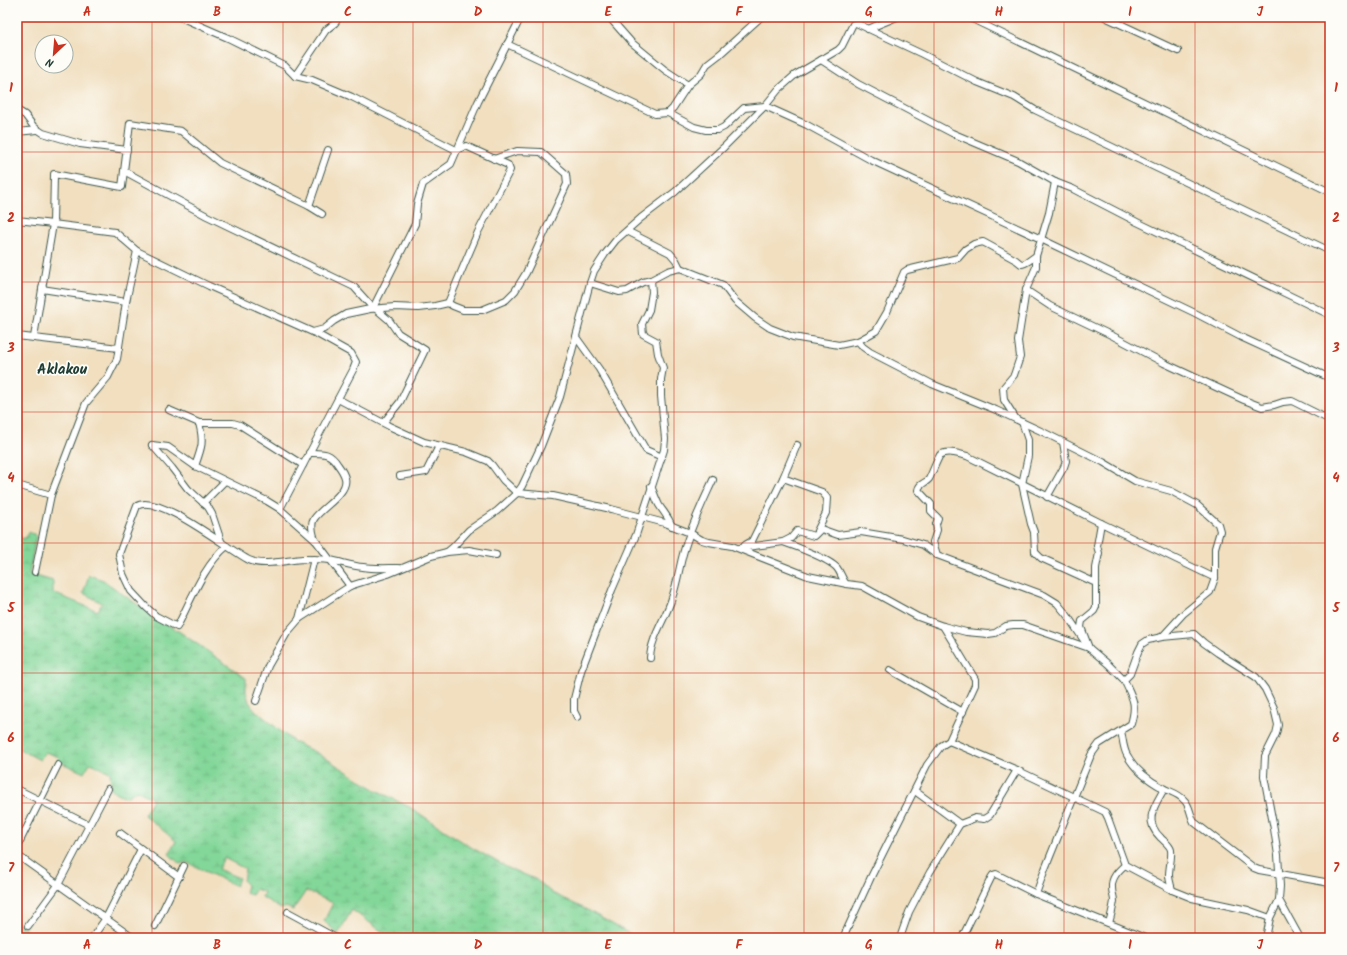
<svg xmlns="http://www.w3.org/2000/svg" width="1347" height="955" font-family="Kalam,sans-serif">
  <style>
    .wetland { fill: url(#wetland-marsh); stroke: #518a66 }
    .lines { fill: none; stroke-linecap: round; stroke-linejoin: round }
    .street-casing { stroke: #3e5549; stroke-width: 8 }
    .street { stroke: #fff; stroke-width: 6 }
    .grid { fill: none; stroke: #c8321e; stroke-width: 1; stroke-opacity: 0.55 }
    .labels { text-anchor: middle; stroke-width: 3.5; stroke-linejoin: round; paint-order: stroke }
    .quarter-label { font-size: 15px; font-weight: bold; fill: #1f3d34; stroke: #fdfcf7 }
    .neatline { fill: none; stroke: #c8321e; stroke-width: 1.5 }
    .grid-label { font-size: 13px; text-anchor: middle; font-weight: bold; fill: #c8321e }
  </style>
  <defs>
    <pattern id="wetland-marsh" width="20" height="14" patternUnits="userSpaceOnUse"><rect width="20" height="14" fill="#83d799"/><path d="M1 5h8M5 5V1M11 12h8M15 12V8" fill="none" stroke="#71b984"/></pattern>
  </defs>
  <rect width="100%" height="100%" fill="#fdfcf7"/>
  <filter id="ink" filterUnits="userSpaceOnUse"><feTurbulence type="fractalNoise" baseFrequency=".025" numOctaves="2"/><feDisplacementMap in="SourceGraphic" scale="8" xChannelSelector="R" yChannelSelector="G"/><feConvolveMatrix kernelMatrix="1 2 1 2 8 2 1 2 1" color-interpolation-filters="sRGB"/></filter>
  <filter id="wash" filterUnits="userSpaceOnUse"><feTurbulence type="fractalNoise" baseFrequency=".012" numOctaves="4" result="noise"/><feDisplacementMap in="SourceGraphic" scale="16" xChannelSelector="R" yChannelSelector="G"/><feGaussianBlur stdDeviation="0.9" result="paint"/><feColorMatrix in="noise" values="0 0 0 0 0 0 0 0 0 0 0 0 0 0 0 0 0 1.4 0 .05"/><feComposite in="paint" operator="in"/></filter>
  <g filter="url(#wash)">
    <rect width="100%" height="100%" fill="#f1dfc0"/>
    <!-- wetland -->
    <g class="wetland">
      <polygon points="28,532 36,535 29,574 53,581 53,593 98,611 102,603 83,593 89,575 103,580 159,620 180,632 246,678 246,692 249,702 255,710 294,742 319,754 376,790 411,808 469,846 508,868 535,879 552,893 589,911 628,933 634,938 391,938 352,910 338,934 324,921 333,903 306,891 293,910 286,907 281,909 262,897 264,892 256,889 252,895 245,893 247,885 243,881 245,869 224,858 218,869 239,878 236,886 186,862 180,864 169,854 176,841 144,815 153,799 137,790 126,797 112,790 110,772 90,763 84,773 58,761 59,757 45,752 40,760 17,748 17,536 25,539"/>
      <polygon points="17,922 37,938 17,938"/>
    </g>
  </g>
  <g filter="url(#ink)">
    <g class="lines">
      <!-- street casing -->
      <g class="street-casing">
        <g id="street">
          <polyline points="180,17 228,38 285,66 295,76 312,80 352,97 456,150 466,146 508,165 510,170 478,232 448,303"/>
          <polyline points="609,17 631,42 665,70 688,85"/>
          <polyline points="968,17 1330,192"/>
          <polyline points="1105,17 1178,51"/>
          <polyline points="868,29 897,17"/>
          <polyline points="507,44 655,114 668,113 673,108 688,85 701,74 707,64 720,54 761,17"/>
          <polyline points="821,60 858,84 952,133 1018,161 1055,182 1073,189 1137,222 1330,315"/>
          <polyline points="295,76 326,30 335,23 339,17"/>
          <polyline points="17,110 25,115 34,127 43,133 80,144 127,150"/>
          <polyline points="668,113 694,127 706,130 718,130 724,127 744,108 765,106 807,125 871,160 1041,239 1195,313 1241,337 1330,378"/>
          <polyline points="17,132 37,130"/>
          <polyline points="124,171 207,216 354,287 373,308 415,224 417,204 423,184 451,164 478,102 521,17"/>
          <polyline points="1055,182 1049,213 1036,256 1036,267 1026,290 1050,306 1113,336 1164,363 1244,400 1262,407 1274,405 1283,402 1292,401 1330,420"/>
          <polyline points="309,206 328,150"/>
          <polyline points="17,220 53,224 115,232 137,251 209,286 317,334 351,353 356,362 353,370 280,509"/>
          <polyline points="627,231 670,253 676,260 680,268"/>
          <path d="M 590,283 L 619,292 L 627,291 L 643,282 L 651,280 L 668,271 L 680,268 L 723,285 L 735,301 L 755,318 L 770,328 L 793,337 L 839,345 L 858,341 L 876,331 L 887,312 L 904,272 L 907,270 L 958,258 L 966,249 L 974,244 L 983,242 L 1016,260 L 1021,264 C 1027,264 1030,259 1036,256"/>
          <polyline points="42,289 126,302"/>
          <polyline points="376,309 389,320 398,333 425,350 400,402 384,422"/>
          <polyline points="313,332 324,329 334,321 346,314 370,309 395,307 418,308 435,306 448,303 453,306 463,310 482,310 506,300 515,291 526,273 567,184 566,174 541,152 517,151 494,159"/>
          <polyline points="17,336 119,348"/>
          <polyline points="34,337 53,224 54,174 122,187 130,123 181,131 220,163 309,206 322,214"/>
          <polyline points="576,337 599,369 646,450 662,457"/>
          <path d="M 858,341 L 863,347 L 870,352 L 932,384 L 996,410 L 1043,432 L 1103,462 L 1135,481 L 1171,491 L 1197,505 L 1218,524 L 1220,531 L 1215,548 L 1215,578 L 1210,592 L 1183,614 L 1162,637 L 1148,640 L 1142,644 L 1138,652 L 1130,674 L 1124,680 C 1133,699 1137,703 1131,724 L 1099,744 L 1091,755 L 1045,869 L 1036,894"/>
          <polyline points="338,399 389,426 424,442 466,452 488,461 492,465 503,480 517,493 553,496 611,509 665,523 690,533 702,540 709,542 732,546 808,576 847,584 862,586 918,617 943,626 966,632 988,634 995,633 1006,626 1013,625 1023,625 1089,648 1108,664 1124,680"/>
          <polyline points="169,410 199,423 233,423 240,425 303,465"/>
          <polyline points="1016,419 1004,400 1003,388 1014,375 1020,357 1018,341 1026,290"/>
          <polyline points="1022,422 1028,440 1028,456 1022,484 1031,524 1034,532 1035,552 1041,558 1096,583"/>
          <polyline points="152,445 172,468 188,489 208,507 212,514 221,541"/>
          <path d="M 152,445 L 168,447 L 195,466 C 202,447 204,442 199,423"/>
          <path d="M 309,453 C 323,453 330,452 338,465 C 341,469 344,474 345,478 C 349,493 321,508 314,519 C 310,525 313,533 315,540"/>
          <polyline points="195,466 267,501 280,509 316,541 350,586"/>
          <polyline points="400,476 426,472 439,446"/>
          <polyline points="783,478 822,492 827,498 826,513 817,531"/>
          <polyline points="17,485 51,495"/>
          <path d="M 651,486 C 654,493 656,499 659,505 C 664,513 668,516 672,526"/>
          <polyline points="1047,497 1064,467 1066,461 1063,442"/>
          <polyline points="203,503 225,481"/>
          <path d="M 783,542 C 795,546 829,559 837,568 C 841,573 842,579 846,584"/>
          <polyline points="745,545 752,541 783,478 797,445"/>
          <path d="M 227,546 C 204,565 191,600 177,627 L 156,616 L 146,607 L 131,591 L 123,574 L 119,554 L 137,506 C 157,492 229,550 249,560 C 263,567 287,560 303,559 C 312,559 321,559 330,560 C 341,562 352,566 363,567 C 374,569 387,568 399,568"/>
          <polyline points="740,548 783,542 791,538 797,531 814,536 821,529 838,535 861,532 903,539 923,545 937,555 1044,595 1057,603 1067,615 1089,648 1081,627 1082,621 1094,611 1096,607 1096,568 1099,553 1097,546 1101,523"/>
          <polyline points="447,552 469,550 496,555"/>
          <path d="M 937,555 L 933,542 L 937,530 L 936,524 L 938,518 L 931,511 L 931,504 L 918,490 C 919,483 925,484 929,479 C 933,471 936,462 940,455 C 948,450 959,454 967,456 L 1101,523 L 1215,578"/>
          <polyline points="35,572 51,495 86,403 108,377 117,359 126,302 137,251"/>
          <polyline points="299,619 314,559"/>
          <polyline points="1162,637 1194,634 1204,643 1218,653 1256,677 1265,689 1274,708 1278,725 1276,734 1265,756 1264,776 1274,829 1278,855 1280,886 1279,900 1270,918 1266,938"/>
          <path d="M 650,658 C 651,637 666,618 672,598 C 677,584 679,569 683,554 C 690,528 702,504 713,480"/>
          <polyline points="890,670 963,712"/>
          <polyline points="256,701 268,666 287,633 299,619 350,586 388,574 431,556 447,552 453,547 469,530 497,511 517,493 522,486 541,446 560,397 590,283 594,271 605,254 616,240 641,218 675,192 724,147 765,106 778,90 795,75 838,50 842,46 853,24 856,23 922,54 977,82 1014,97 1035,110 1330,251"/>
          <polyline points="577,717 574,711 574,699 581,671 612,590 636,535 664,450 665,439 661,396 661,379 663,368 658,354 656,341 643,334 642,324 649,310 652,292 651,280"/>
          <path d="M 1121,731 C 1123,739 1123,748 1127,755 C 1135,770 1148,780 1163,788 C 1170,792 1178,793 1184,800 C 1190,805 1190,815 1194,822 L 1254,868 L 1259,870 L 1330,883"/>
          <polyline points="949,741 1017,770 1105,812 1108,818 1125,865 1172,890 1192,898 1248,910 1270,918"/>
          <polyline points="17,789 89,825"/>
          <path d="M 1164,789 C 1154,807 1143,821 1161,838 C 1165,842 1170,845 1171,850 C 1172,858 1169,867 1169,875 C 1169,880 1171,885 1172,890"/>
          <polyline points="915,791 960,824"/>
          <polyline points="120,833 179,877"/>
          <polyline points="17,847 58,765"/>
          <polyline points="17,855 133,938"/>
          <polyline points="1279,900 1300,938"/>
          <polyline points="288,912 336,938"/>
          <path d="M 1109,923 C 1111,916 1113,908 1114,901 C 1114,897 1112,893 1112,888 C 1111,878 1118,871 1125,865"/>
          <polyline points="28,926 58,885 108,789"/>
          <polyline points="155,926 184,866"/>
          <polyline points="92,938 106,918 141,849"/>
          <polyline points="843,938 871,877 927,765 941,746 949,741 975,685 975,679 943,626"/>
          <polyline points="900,938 909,912 930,872 960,824 975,818 984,819 990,815 1017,770"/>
          <polyline points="962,938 991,878 993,875 996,874 1036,894 1145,938"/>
        </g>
      </g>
      <!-- street -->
      <use href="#street" class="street"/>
    </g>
  </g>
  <!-- grid -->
  <path class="grid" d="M 152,17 L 152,938M 283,17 L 283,938M 413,17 L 413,938M 543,17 L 543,938M 674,17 L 674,938M 804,17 L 804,938M 934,17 L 934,938M 1064,17 L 1064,938M 1195,17 L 1195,938M 17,152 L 1330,152M 17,282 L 1330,282M 17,412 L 1330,412M 17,543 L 1330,543M 17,673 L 1330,673M 17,803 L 1330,803"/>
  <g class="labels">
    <!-- quarter labels -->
    <g class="quarter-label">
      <text x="62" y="374">Aklakou</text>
    </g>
  </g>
  <!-- margin -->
  <rect width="1347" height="955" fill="none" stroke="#fdfcf7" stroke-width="44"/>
  <!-- north arrow -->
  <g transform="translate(54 54) rotate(206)"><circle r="19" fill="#fdfcf7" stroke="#a4b0a9"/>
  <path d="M0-3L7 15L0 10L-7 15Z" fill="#c8321e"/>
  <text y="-6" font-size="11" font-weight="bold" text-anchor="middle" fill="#1f3d34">N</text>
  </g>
  <rect x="22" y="22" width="1303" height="911" class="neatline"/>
  <g class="grid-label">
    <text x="87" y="16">A</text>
    <text x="217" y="16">B</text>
    <text x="348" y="16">C</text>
    <text x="478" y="16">D</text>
    <text x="608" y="16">E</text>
    <text x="739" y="16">F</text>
    <text x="869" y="16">G</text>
    <text x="999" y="16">H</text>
    <text x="1130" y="16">I</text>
    <text x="1260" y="16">J</text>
    <text x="11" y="92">1</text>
    <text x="1336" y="92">1</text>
    <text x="11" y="222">2</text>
    <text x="1336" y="222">2</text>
    <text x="11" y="352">3</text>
    <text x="1336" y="352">3</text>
    <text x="11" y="482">4</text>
    <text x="1336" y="482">4</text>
    <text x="11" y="612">5</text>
    <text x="1336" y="612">5</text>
    <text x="11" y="742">6</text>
    <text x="1336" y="742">6</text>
    <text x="11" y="872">7</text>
    <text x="1336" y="872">7</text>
    <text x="87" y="949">A</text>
    <text x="217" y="949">B</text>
    <text x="348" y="949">C</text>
    <text x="478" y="949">D</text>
    <text x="608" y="949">E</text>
    <text x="739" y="949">F</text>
    <text x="869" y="949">G</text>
    <text x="999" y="949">H</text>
    <text x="1130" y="949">I</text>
    <text x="1260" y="949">J</text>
  </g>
</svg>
